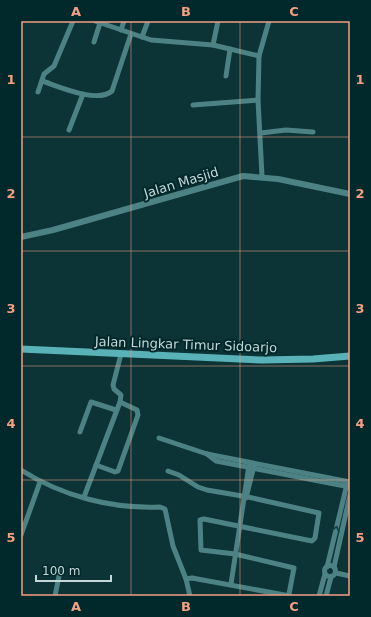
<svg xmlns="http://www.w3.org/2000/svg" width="371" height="617" font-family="'DejaVu Sans',sans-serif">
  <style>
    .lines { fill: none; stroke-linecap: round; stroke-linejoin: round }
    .minor { stroke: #4d8285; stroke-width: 5 }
    .tertiary { stroke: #4d8285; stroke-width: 6 }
    .secondary { stroke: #59b2b7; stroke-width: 7 }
    .oneway { stroke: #143f42 }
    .grid { fill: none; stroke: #f39f84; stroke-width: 1; stroke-opacity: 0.55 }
    .labels { text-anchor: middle; stroke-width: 4; stroke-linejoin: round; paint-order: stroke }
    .street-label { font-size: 13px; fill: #c4d8d9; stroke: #01292b }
    .neatline { fill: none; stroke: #f39f84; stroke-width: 1.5 }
    .grid-label { font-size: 13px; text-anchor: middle; font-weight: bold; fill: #f39f84 }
  </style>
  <rect width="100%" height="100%" fill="#0c3335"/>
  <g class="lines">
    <!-- minor -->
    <g class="minor">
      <polyline points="95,21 151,40 213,45 259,56"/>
      <polyline points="121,30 124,21"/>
      <polyline points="142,37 148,21"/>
      <polyline points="94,42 100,23"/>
      <polyline points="213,45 218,21"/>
      <polyline points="226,76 230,49"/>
      <path d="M 42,81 C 58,86 97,104 112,91 L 131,34"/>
      <polyline points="38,92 44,74 54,66 73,21"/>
      <polyline points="193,105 258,100"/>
      <polyline points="69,130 83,94"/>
      <polyline points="261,133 286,130 313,132"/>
      <polyline points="262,176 258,100 259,56 269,21"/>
      <polyline points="80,432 91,402 116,410"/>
      <polyline points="159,438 207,454 350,482"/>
      <polyline points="207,454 216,461 350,487"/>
      <polyline points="96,465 115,472 118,471 138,415 137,410 120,402"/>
      <path d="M 21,470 C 62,496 111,509 160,507 L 165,509 L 173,546 L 186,579 L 190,596"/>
      <polyline points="168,471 179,475 198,487 207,490 248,497 319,513 315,538 312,541 204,519 200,520 201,550 235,554 294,568 289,594"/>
      <polyline points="84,497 120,402 121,395 114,389 113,385 121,354"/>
      <polyline points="246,498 254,466"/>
      <polyline points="21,535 40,482"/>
      <circle cx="330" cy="571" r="5.5"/>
      <polyline points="327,567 347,484"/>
      <polyline points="334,567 350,495"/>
      <polyline points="336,573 350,576"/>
      <polyline points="186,579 192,578 290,596"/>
      <polyline points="231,584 249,465"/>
      <polyline points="55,596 60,571"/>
      <polyline points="319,596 325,574"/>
      <polyline points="326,596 331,577"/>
    </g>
    <!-- tertiary -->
    <polyline class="tertiary" points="21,237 53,230 243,176 278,179 350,194"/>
    <!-- secondary -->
    <polyline class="secondary" points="21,349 262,360 313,359 350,356"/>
  </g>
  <!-- one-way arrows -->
  <defs><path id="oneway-chevron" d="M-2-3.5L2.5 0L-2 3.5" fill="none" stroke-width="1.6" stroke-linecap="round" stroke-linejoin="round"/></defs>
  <use class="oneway" href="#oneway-chevron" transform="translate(336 529) rotate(-76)"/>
  <!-- grid -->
  <path class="grid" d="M 131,21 L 131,596M 240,21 L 240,596M 21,137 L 350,137M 21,251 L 350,251M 21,366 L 350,366M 21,480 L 350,480"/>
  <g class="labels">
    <!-- street labels -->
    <g class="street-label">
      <text transform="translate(181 182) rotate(-17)" y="5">Jalan Masjid</text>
      <text transform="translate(186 344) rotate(2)" y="5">Jalan Lingkar Timur Sidoarjo</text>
    </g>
  </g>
  <!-- border -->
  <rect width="371" height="617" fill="none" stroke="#01292b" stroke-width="44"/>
  <!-- scale -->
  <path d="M36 575v6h75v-6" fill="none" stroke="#c4d8d9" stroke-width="2"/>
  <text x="42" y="575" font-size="12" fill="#c4d8d9" stroke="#01292b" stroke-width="3" paint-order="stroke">100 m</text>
  <rect x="22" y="22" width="327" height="573" class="neatline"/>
  <g class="grid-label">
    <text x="76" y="16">A</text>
    <text x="186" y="16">B</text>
    <text x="294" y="16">C</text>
    <text x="11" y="84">1</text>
    <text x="360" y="84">1</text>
    <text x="11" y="198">2</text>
    <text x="360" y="198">2</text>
    <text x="11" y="313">3</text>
    <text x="360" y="313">3</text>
    <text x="11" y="428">4</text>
    <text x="360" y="428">4</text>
    <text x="11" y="542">5</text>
    <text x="360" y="542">5</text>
    <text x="76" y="611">A</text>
    <text x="186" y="611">B</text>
    <text x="294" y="611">C</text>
  </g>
</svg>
